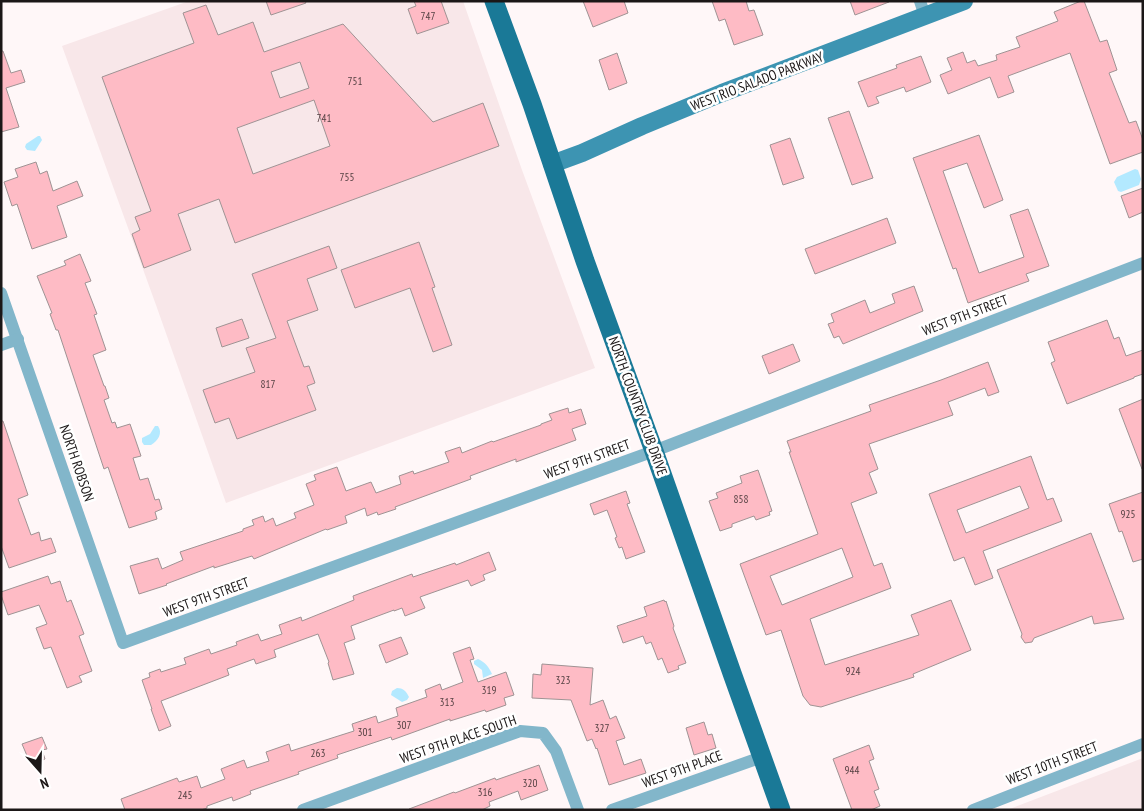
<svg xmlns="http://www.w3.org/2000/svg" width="1144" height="811" font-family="'PT Sans Narrow',sans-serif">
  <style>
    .built { fill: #f8e7e9 }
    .water { fill: #b3e9ff }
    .building { fill: #febbc5; stroke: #9f9394; fill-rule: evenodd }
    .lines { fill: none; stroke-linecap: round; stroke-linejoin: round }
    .street { stroke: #82b6ca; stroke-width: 12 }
    .secondary { stroke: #3d94b2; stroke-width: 18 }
    .primary { stroke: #1a7997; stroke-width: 19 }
    .labels { text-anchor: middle; stroke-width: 5; stroke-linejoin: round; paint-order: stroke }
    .number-label { font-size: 11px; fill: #544042 }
    .street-label { font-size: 14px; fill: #1b1717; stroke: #fff }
  </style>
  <rect width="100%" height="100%" fill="#fff7f8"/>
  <!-- built -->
  <g class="built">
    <polygon points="189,1 463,1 522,170 595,368 226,503 156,305 62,46"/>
    <polygon points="1143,758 1143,810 1007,810"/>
  </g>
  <!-- water -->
  <g class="water">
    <polygon points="38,136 40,136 42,140 35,151 27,150 25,147 26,144"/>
    <polygon points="1135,169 1138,170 1141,179 1139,185 1121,192 1118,191 1114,182 1117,177"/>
    <path d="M 155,426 L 158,426 C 163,433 158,441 151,445 L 144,445 L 142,442 L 142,438 L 150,434 Z"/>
    <path d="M 478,659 C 485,662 489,667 492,674 L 483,678 L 482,670 L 474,664 L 474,661 Z"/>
    <path d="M 397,688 C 403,688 406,691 409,697 L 407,700 L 402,702 L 391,695 L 392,691 Z"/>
  </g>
  <!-- building -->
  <g class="building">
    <polygon points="266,1 305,1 306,3 271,15"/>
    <polygon points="414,1 441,1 449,23 417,34 408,9 416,6"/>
    <polygon points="583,1 624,1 628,13 593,27"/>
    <polygon points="712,1 746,1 749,11 754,10 763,35 734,45 725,19 719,21"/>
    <polygon points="850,1 889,1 889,2 855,15"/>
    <polygon points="1081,1 1084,1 1100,42 1107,40 1117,70 1109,73 1129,123 1136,121 1143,140 1143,152 1110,164 1070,53 1008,76 1014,92 998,98 990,77 948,94 940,75 952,70 947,58 963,52 967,63 975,60 978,66 997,60 996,55 1020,47 1016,37 1058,21 1054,12"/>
    <path d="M 206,5 L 218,35 L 253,22 L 264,52 L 343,24 L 433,122 L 483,103 L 499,146 L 235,243 L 219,199 L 178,214 L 191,250 L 144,268 L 132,234 L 140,230 L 135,217 L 151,211 L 102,77 L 194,43 L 183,13 ZM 300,62 L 309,88 L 280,98 L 271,72 ZM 314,100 L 330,146 L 253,174 L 237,128 Z"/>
    <polygon points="1,51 3,51 11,73 21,70 25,82 6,88 19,127 1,132"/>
    <polygon points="617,53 627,83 609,90 599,60"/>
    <polygon points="921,56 931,82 906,92 904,87 876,97 879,103 868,107 858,82 897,68 896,65"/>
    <polygon points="849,111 873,178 852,185 828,118"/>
    <polygon points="979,135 1003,200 984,208 967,163 943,171 979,273 1024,257 1010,215 1028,209 1049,266 1026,274 1029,281 968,303 956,268 953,269 913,158"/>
    <polygon points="790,138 804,178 783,185 770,145"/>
    <polygon points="36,162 40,174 47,171 53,191 77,181 83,196 57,206 67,237 32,249 17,204 12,206 4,182 18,177 15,169"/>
    <polygon points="1143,188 1143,212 1129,218 1121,196"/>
    <polygon points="887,218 896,243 815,274 805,249"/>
    <polygon points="419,242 435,287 432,288 452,345 433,352 410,288 355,308 341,270"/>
    <polygon points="329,246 337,268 307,279 318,310 287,321 304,367 309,366 315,383 307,386 316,410 237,439 229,418 215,423 203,390 255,372 246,348 276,338 252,274"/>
    <polygon points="80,254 91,281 85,283 97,314 94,315 106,350 93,355 104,386 105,386 109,398 104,400 112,423 115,422 117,428 130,424 141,456 133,458 140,480 148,478 155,500 159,499 162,509 155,512 157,519 129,528 108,467 104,469 58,330 56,330 50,314 52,313 37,276 66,265 64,261"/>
    <polygon points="914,286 923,311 843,344 839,336 834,338 828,324 834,322 831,314 865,300 870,313 895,303 892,294"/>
    <polygon points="242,319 249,338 222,347 216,328"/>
    <polygon points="1107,320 1114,339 1119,337 1126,356 1143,350 1143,374 1134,377 1134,378 1067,404 1051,363 1055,361 1048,342"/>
    <polygon points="793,344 800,361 769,374 762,356"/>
    <path d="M 988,362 L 999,392 L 988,396 L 985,388 L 948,402 L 953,415 L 869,444 L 878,469 L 869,473 L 877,493 L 851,503 L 874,566 L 882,563 L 891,588 L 810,619 L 825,665 L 919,635 L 911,615 L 951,600 L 971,650 L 913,674 L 914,677 L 821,707 L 810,705 L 803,696 L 781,630 L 766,635 L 740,564 L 818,534 L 789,452 L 791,452 L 787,441 L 871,411 L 869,405 L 941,380 ZM 842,548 L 853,577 L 782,605 L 770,576 Z"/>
    <polygon points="1143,399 1143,469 1142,469 1119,409"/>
    <polygon points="568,408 569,413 581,409 586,424 572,429 576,440 516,462 516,459 470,476 471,479 395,507 396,509 378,515 377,512 367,516 365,508 345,516 347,523 327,530 326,529 254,559 252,556 214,568 214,566 166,584 167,585 139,594 130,566 158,558 162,569 183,560 180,552 243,531 243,529 254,525 252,520 263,516 265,522 273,518 276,526 296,518 294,513 314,505 306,484 316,480 314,475 337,467 346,491 371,482 376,493 401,484 399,476 413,471 414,474 449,462 445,452 460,447 462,453 492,441 493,442 541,425 541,424 552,420 549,414"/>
    <polygon points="1,421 3,421 28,495 18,499 31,535 39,532 41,541 51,538 56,552 9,568 1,546"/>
    <path d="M 1031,456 L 1047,500 L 1053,498 L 1062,521 L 983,551 L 993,578 L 975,585 L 964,557 L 954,561 L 929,494 ZM 1020,486 L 1029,508 L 966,533 L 957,510 Z"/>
    <polygon points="758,470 772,511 769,512 770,515 756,520 754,516 732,524 732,527 720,531 709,501 718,498 716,493 742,483 740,476"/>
    <polygon points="626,491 630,503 627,504 645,552 626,559 622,547 619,548 615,538 617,537 607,510 594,515 590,504"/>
    <polygon points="1143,492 1143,559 1133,562 1122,531 1119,532 1109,504"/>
    <polygon points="1091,533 1124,619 1094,624 1092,616 1034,638 1032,642 1025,643 1021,637 1022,634 997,570"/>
    <polygon points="489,552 496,570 483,575 485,580 471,586 468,580 420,597 425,608 405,616 402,608 394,611 394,610 351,626 355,639 344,643 354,674 333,680 328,663 329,662 318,634 274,650 276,657 256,664 254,659 227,669 229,675 161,701 171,726 159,731 151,709 152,709 142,680 150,677 149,673 160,669 161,672 186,664 184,658 209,649 211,654 237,645 236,642 258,634 261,641 282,634 279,625 301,617 302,621 354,600 353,596 412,574 413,577 455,563 456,565"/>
    <polygon points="48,576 51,584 60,581 67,602 71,600 84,634 79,636 92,671 79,676 82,682 67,688 51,647 44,649 36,628 47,624 39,605 8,615 1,595 1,592"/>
    <polygon points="664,600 665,602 666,601 674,626 673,628 686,663 678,666 679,669 668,673 662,658 658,660 651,642 646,644 643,636 623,643 617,626 647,616 644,607"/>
    <polygon points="401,637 408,654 386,663 379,645"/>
    <polygon points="470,647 474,659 470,660 478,682 506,672 514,695 504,698 506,705 486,712 485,710 450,721 450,719 392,740 391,737 337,755 338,758 298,772 299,774 250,791 251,794 233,801 232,797 207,806 207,808 201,810 125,810 121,799 177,778 179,782 197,776 201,788 225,779 221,769 244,760 247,768 269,761 266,752 289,744 291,751 354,731 352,724 376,716 378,723 398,716 396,708 427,697 425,690 440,684 442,690 463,682 453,653"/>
    <polygon points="542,664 593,668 590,705 603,700 610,719 616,716 625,738 616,741 624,765 641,759 646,773 609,785 597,748 596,749 592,739 587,741 571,700 532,698 533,674 541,675"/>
    <polygon points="704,722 708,735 712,734 716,748 694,755 686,728"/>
    <polygon points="42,737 47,749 42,750 45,759 31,765 22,744"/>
    <polygon points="869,745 874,759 869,761 879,789 874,791 880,806 871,810 852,810 833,759"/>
    <polygon points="539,765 548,790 521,800 518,791 489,802 490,806 482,810 410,810 409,809 454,792 455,793 495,778 496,780"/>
  </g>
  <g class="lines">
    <!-- street -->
    <g class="street">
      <polyline points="920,1 925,16"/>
      <polyline points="1,293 123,643 654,451 1143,263"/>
      <polyline points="1,345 18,339"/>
      <polyline points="303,810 520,731 543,733 556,751 578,810"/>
      <polyline points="612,810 762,757"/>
      <polyline points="973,810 1143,744"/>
    </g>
    <!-- secondary -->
    <polyline class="secondary" points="552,164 582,153 642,126 722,93 964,1"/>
    <!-- primary -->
    <polyline class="primary" points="494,1 532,104 585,261 654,451 733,676 781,810"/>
  </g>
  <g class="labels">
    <!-- number labels -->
    <g class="number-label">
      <text x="428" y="20">747</text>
      <text x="355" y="85">751</text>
      <text x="324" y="122">741</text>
      <text x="347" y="181">755</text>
      <text x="268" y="388">817</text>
      <text x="741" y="503">858</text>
      <text x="1128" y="518">925</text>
      <text x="853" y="675">924</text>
      <text x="563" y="684">323</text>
      <text x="489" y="694">319</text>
      <text x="447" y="706">313</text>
      <text x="404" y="729">307</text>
      <text x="602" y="732">327</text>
      <text x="365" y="736">301</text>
      <text x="318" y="757">263</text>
      <text x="852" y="774">944</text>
      <text x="530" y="787">320</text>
      <text x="485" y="796">316</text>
      <text x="185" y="799">245</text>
    </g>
    <!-- street labels -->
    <g class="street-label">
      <text transform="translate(757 81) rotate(-21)" y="5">WEST RIO SALADO PARKWAY</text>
      <text transform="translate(965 315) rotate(-21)" y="5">WEST 9TH STREET</text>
      <text transform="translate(638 406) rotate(70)" y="5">NORTH COUNTRY CLUB DRIVE</text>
      <text transform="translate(587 459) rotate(-20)" y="5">WEST 9TH STREET</text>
      <text transform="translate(77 463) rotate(71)" y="5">NORTH ROBSON</text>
      <text transform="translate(206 597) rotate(-20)" y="5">WEST 9TH STREET</text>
      <text transform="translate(458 739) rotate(-19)" y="5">WEST 9TH PLACE SOUTH</text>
      <text transform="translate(1052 763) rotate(-21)" y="5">WEST 10TH STREET</text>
      <text transform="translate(682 769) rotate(-20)" y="5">WEST 9TH PLACE</text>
    </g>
  </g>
  <!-- border -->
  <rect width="1144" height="811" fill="none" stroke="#1b1717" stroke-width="5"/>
  <!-- north arrow -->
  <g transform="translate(40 771) rotate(160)" stroke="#ffffff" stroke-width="4" paint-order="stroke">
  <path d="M0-4L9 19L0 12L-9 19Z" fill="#1b1717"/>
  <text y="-8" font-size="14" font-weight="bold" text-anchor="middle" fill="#1b1717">N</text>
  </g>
</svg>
